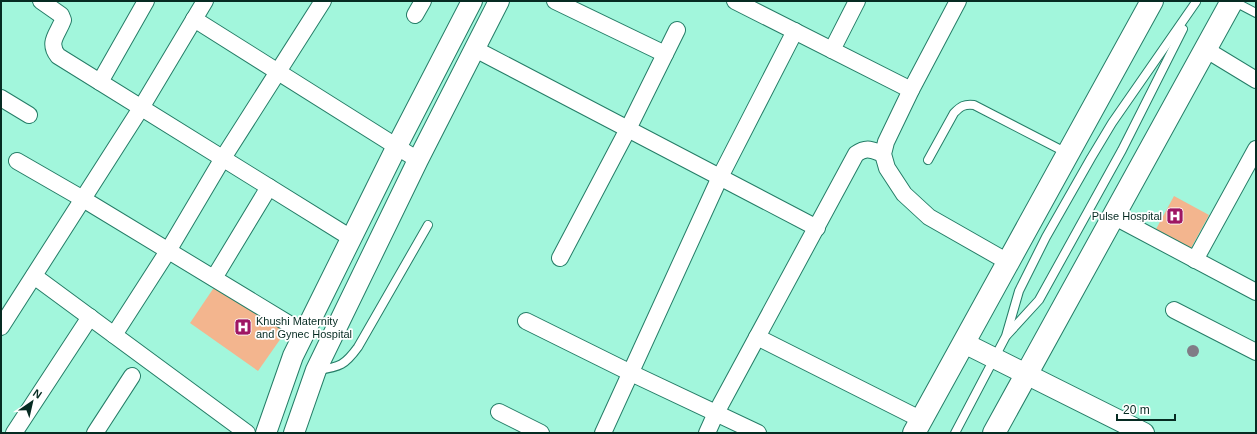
<svg xmlns="http://www.w3.org/2000/svg" width="1257" height="434" font-family="Arial,sans-serif">
  <style>
    .building { fill: #f3b58e }
    .lines { fill: none; stroke-linecap: round; stroke-linejoin: round }
    .service-casing { stroke: #257d67; stroke-width: 10 }
    .minor-casing { stroke: #257d67; stroke-width: 18 }
    .tertiary-casing { stroke: #257d67; stroke-width: 22 }
    .secondary-casing { stroke: #257d67; stroke-width: 24 }
    .service { stroke: #fff; stroke-width: 8 }
    .minor { stroke: #fff; stroke-width: 16 }
    .tertiary { stroke: #fff; stroke-width: 20 }
    .secondary { stroke: #fff; stroke-width: 22 }
    .tree { fill: #807c86 }
    .labels { text-anchor: middle; stroke-width: 3.5; stroke-linejoin: round; paint-order: stroke }
    .poi-label { font-size: 11px; fill: #062b22; stroke: #fff; text-anchor: end }
  </style>
  <rect width="100%" height="100%" fill="#a2f6dc"/>
  <!-- building -->
  <g class="building">
    <polygon points="1174,196 1209,215 1190,250 1155,231"/>
    <polygon points="217,283 286,331 258,371 190,323"/>
  </g>
  <g class="lines">
    <!-- service casing -->
    <g class="service-casing">
      <g id="service">
        <polyline points="1233,1 1256,13"/>
        <path d="M 928,160 L 954,113 C 961,106 964,104 974,105 L 1067,153"/>
        <polyline points="1007,335 1039,300 1122,150 1183,29"/>
        <path d="M 318,370 C 340,367 345,365 358,347 L 428,225"/>
        <polyline points="955,433 1006,336 1019,291 1046,237 1091,158 1112,123 1196,2"/>
      </g>
    </g>
    <!-- minor casing -->
    <g class="minor-casing">
      <g id="minor">
        <path d="M 41,1 L 61,15 L 63,20 C 58,34 47,42 58,56 L 351,238"/>
        <polyline points="555,1 665,54"/>
        <polyline points="735,1 911,90"/>
        <polyline points="958,1 911,90 886,142 883,154 887,168 904,194 929,217 1008,262"/>
        <polyline points="415,15 423,1"/>
        <polyline points="194,19 418,160"/>
        <polyline points="475,49 817,228"/>
        <polyline points="1205,49 1256,80"/>
        <polyline points="832,50 857,1"/>
        <polyline points="100,82 146,1"/>
        <polyline points="1,98 29,115"/>
        <polyline points="17,161 83,199 304,333"/>
        <polyline points="1113,216 1256,292"/>
        <polyline points="560,258 628,129 677,30"/>
        <polyline points="1195,260 1256,149"/>
        <polyline points="34,276 247,433"/>
        <polyline points="214,278 269,187"/>
        <polyline points="1174,310 1256,352"/>
        <polyline points="526,321 631,373 758,433"/>
        <polyline points="1,327 141,108 205,1"/>
        <polyline points="114,335 168,251 223,158 323,1"/>
        <polyline points="757,337 922,420"/>
        <polyline points="499,412 541,433"/>
        <polyline points="14,433 90,317"/>
        <polyline points="95,433 132,376"/>
        <polyline points="603,433 720,177 795,31"/>
        <path d="M 707,433 L 716,413 L 856,154 C 867,146 872,150 883,154"/>
      </g>
    </g>
    <!-- tertiary casing -->
    <g class="tertiary-casing">
      <g id="tertiary">
        <polyline points="964,343 1144,433"/>
        <polyline points="266,433 293,356 397,146 472,1"/>
        <polyline points="294,433 316,370 418,160 499,1"/>
      </g>
    </g>
    <!-- secondary casing -->
    <g class="secondary-casing">
      <g id="secondary">
        <polyline points="914,433 1152,1"/>
        <polyline points="994,433 1232,1"/>
      </g>
    </g>
    <!-- service -->
    <use href="#service" class="service"/>
    <!-- minor -->
    <use href="#minor" class="minor"/>
    <!-- tertiary -->
    <use href="#tertiary" class="tertiary"/>
    <!-- secondary -->
    <use href="#secondary" class="secondary"/>
  </g>
  <!-- trees -->
  <circle class="tree" cx="1193" cy="351" r="6"/>
  <!-- icons -->
  <defs>
    <g id="hospital-square" transform="scale(0.9)"><rect x="-9" y="-9" width="18" height="18" rx="4" fill="#9e1663" stroke="#fff"/><path d="M-5-5h3v3.5h4V-5h3V5h-3V1.5h-4V5h-3Z" fill="#fff"/></g>
  </defs>
  <g fill-rule="evenodd">
    <use href="#hospital-square" x="1175" y="216"/>
    <use href="#hospital-square" x="243" y="327"/>
  </g>
  <g class="labels">
    <!-- poi labels -->
    <g class="poi-label">
      <text x="1162" y="220">Pulse Hospital</text>
      <text x="256" y="325" text-anchor="start">Khushi Maternity<tspan x="256" dy="13">and Gynec Hospital</tspan></text>
    </g>
  </g>
  <!-- border -->
  <rect width="1257" height="434" fill="none" stroke="#062b22" stroke-width="4"/>
  <!-- north arrow -->
  <g transform="translate(32 402) rotate(34)" stroke="#ffffff" stroke-width="3" paint-order="stroke">
  <path d="M0-3L7 15L0 10L-7 15Z" fill="#062b22"/>
  <text y="-6" font-size="11" font-weight="bold" text-anchor="middle" fill="#062b22">N</text>
  </g>
  <!-- scale -->
  <path d="M1117 414v6h58v-6" fill="none" stroke="#062b22" stroke-width="2"/>
  <text x="1123" y="414" font-size="12" fill="#062b22" stroke="#ffffff" stroke-width="3" paint-order="stroke">20 m</text>
</svg>
